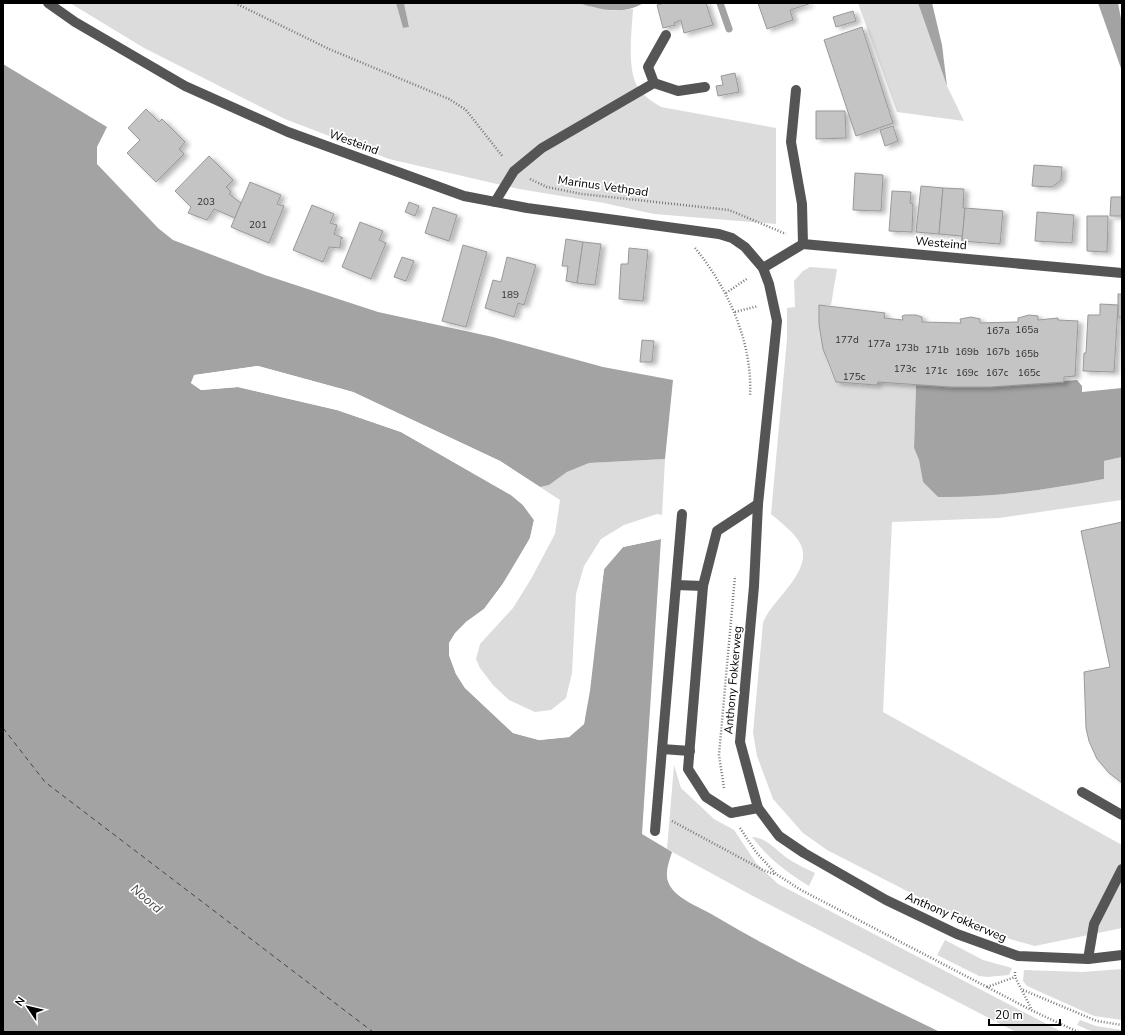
<svg xmlns="http://www.w3.org/2000/svg" width="1125" height="1035" font-family="'Nunito Sans',sans-serif">
  <style>
    .green { fill: #dcdcdc }
    .water { fill: #a3a3a3 }
    .pier { fill: #fff }
    .lines { fill: none; stroke-linecap: round; stroke-linejoin: round }
    .stream { stroke: #a3a3a3; stroke-width: 7 }
    .ferry { stroke: #444; stroke-width: 1; stroke-dasharray: 5 4; stroke-linecap: butt }
    .building { fill: #c4c4c4; stroke: #999; filter: url(#shadow) }
    .path { stroke: #777; stroke-width: 2.5; stroke-dasharray: 1 2; stroke-linecap: butt }
    .minor { stroke: #555; stroke-width: 10 }
    .labels { text-anchor: middle; stroke-width: 3.5; stroke-linejoin: round; paint-order: stroke }
    .number-label { font-size: 10px; fill: #313131 }
    .street-label { font-size: 12px; fill: #000; stroke: #fff }
    .water-label { font-size: 13px; font-style: italic; fill: #444; stroke: #fff }
  </style>
  <defs>
    <filter id="shadow"><feDropShadow dx="4.5" dy="2.5" stdDeviation="2" flood-color="#0004"/></filter>
  </defs>
  <rect width="100%" height="100%" fill="#fff"/>
  <!-- green -->
  <g class="green">
    <path d="M 70,3 L 396,3 L 403,28 L 409,27 L 404,3 L 577,3 L 613,11 L 633,9 C 632,30 626,71 639,89 C 645,97 653,102 661,107 L 776,128 L 776,224 L 654,214 L 604,203 L 519,189 L 389,159 L 285,119 L 144,48 Z"/>
    <polygon points="858,3 918,3 947,86 964,121 897,112"/>
    <path d="M 810,267 L 837,269 L 831,305 L 819,306 C 819,333 823,357 836,382 L 877,385 L 878,382 L 916,385 L 914,448 L 919,460 L 923,482 L 938,497 C 992,498 1051,489 1104,479 L 1104,461 L 1122,457 L 1122,500 L 999,518 L 892,522 L 883,712 L 1122,845 L 1122,928 L 1035,946 L 989,933 L 827,850 L 803,833 L 773,799 L 757,756 L 753,733 L 763,623 C 771,600 815,571 800,543 C 794,532 780,522 771,514 L 787,339 L 787,308 L 795,307 L 794,281 L 803,271 Z"/>
    <polygon points="665,459 662,515 657,514 624,525 601,539 584,566 576,594 572,673 566,698 551,710 535,712 509,700 493,685 480,668 476,659 480,644 513,608 531,579 555,534 560,500 540,487 549,485 567,472 589,463"/>
    <polygon points="674,765 681,788 714,819 734,830 756,863 778,884 1062,1032 1016,1032 751,895 667,849"/>
    <path d="M 752,837 C 767,837 777,852 790,860 C 798,865 807,869 815,873 L 809,886 C 786,872 768,858 752,837 Z"/>
    <polygon points="945,940 983,960 1012,968 1009,975 987,977 979,976 937,955"/>
    <polygon points="1122,969 1122,1020 1094,1016 1027,986 1023,981 1024,970 1083,972"/>
    <polygon points="1080,1020 1096,1026 1122,1030 1122,1032 1093,1032 1077,1025"/>
  </g>
  <!-- water -->
  <g class="water">
    <polygon points="396,3 404,3 409,27 403,28"/>
    <path d="M 577,3 L 644,3 C 620,16 602,9 577,3 Z"/>
    <polygon points="918,3 932,3 942,45 947,86"/>
    <polygon points="1098,3 1118,3 1122,24 1122,71"/>
    <path d="M 3,64 L 107,127 L 97,147 L 97,164 L 158,228 L 173,240 L 265,275 L 378,312 L 493,337 L 603,367 L 673,380 L 665,459 L 589,463 L 567,472 L 549,485 L 540,487 L 500,461 L 353,392 L 258,366 L 195,375 L 191,383 L 201,390 L 238,387 L 337,410 L 401,432 L 511,495 L 523,505 L 534,520 L 530,538 L 514,569 L 484,609 L 466,622 L 449,643 L 449,655 L 456,674 L 465,688 L 513,733 L 539,740 L 569,737 L 584,724 L 590,691 L 604,569 L 623,547 L 661,539 L 642,834 L 672,852 C 669,862 664,874 669,884 C 676,899 700,907 713,915 C 787,959 864,995 940,1032 L 3,1032 Z"/>
    <path d="M 1077,380 L 1082,386 L 1082,392 L 1122,388 L 1122,457 L 1104,461 L 1104,479 C 1051,489 992,498 938,497 L 923,482 L 919,460 L 914,448 L 916,385 L 989,387 Z"/>
  </g>
  <!-- pier -->
  <polygon class="pier" points="258,366 353,392 500,461 543,489 539,489 499,463 352,394 258,368 196,377 193,382 201,388 238,385 338,408 402,430 512,493 524,503 536,519 532,539 504,587 485,610 467,623 451,644 451,655 457,673 467,687 514,731 539,738 568,735 582,723 602,568 622,545 661,537 661,539 623,547 604,569 584,724 569,737 539,740 513,733 465,688 456,674 449,655 449,643 455,633 466,622 484,609 502,585 530,538 534,520 523,505 511,495 401,432 337,410 238,387 201,390 191,383 194,375"/>
  <g class="lines">
    <!-- stream -->
    <polyline class="stream" points="720,3 729,29"/>
    <!-- ferry -->
    <polyline class="ferry" points="3,728 45,782 373,1032"/>
  </g>
  <!-- building -->
  <g class="building">
    <polygon points="665,3 708,3 706,3 713,25 684,33 681,20 674,23 675,25 663,28 657,5"/>
    <polygon points="758,3 809,3 809,4 790,10 793,20 767,29"/>
    <polygon points="853,11 856,21 836,27 833,17"/>
    <polygon points="862,27 893,123 856,136 824,40"/>
    <polygon points="735,73 739,92 718,96 716,86 723,85 721,76"/>
    <polygon points="146,109 159,122 162,119 185,142 179,149 184,154 156,182 127,153 140,140 128,128"/>
    <polygon points="816,111 845,111 846,138 816,139"/>
    <polygon points="893,126 898,141 885,146 880,130"/>
    <polygon points="209,156 233,180 226,187 231,192 229,194 241,203 235,218 214,209 207,220 188,213 191,207 175,191"/>
    <polygon points="1034,165 1062,167 1061,180 1052,187 1032,186"/>
    <polygon points="855,173 883,175 881,211 853,210"/>
    <polygon points="250,182 281,195 277,204 284,206 269,243 231,227"/>
    <polygon points="921,186 943,188 939,234 916,232"/>
    <polygon points="943,188 964,189 963,208 965,208 962,241 962,236 939,234"/>
    <polygon points="892,191 911,192 910,203 913,204 912,232 889,231"/>
    <polygon points="1111,197 1122,197 1122,216 1110,216"/>
    <polygon points="409,202 419,206 415,216 405,212"/>
    <polygon points="312,205 334,214 330,223 337,225 334,234 343,238 341,238 340,248 329,247 323,262 293,250"/>
    <polygon points="433,207 457,215 449,241 425,233"/>
    <polygon points="965,208 1003,211 1000,244 962,241"/>
    <polygon points="1037,212 1074,215 1072,243 1035,241"/>
    <polygon points="1087,216 1108,216 1107,252 1087,251"/>
    <polygon points="360,222 383,231 379,240 386,243 371,279 342,267"/>
    <polygon points="566,239 583,242 577,283 566,281 568,266 562,266"/>
    <polygon points="583,242 601,244 595,285 577,283"/>
    <polygon points="463,245 487,252 466,327 442,321"/>
    <polygon points="629,248 648,250 643,301 619,299 621,264 628,264"/>
    <polygon points="402,257 414,261 406,281 394,277"/>
    <polygon points="507,257 536,265 524,305 518,303 514,317 485,308 493,280 501,282"/>
    <rect x="1118" y="294" width="4" height="23"/>
    <polygon points="1100,304 1118,305 1114,372 1083,371 1084,353 1086,353 1088,315 1100,315"/>
    <polygon points="819,305 885,313 884,318 903,320 902,316 905,315 916,315 922,317 922,322 961,323 960,319 971,317 980,319 980,323 1018,322 1018,318 1029,315 1038,316 1038,320 1058,318 1058,320 1078,321 1075,376 1064,377 1064,382 989,387 951,387 878,382 877,385 836,382 823,349 819,324"/>
    <polygon points="642,340 654,341 652,362 640,362"/>
    <polygon points="1122,522 1122,783 1109,773 1097,759 1089,741 1086,728 1084,672 1110,667 1081,531"/>
  </g>
  <g class="lines">
    <!-- path -->
    <g class="path">
      <polyline points="235,3 329,49 449,99 466,110 503,157"/>
      <polyline points="530,179 547,187 582,194 729,210 786,234"/>
      <path d="M 695,248 C 728,288 753,343 750,396"/>
      <polyline points="726,293 748,278"/>
      <polyline points="735,312 758,306"/>
      <polyline points="724,788 719,755 735,576"/>
      <polyline points="672,821 763,870 774,874"/>
      <polyline points="740,828 756,852 776,874 801,890 1033,1011 1078,1032"/>
      <polyline points="1015,972 1015,977 1032,1010"/>
      <polyline points="987,987 1015,977"/>
      <polyline points="1023,990 1097,1021 1122,1025"/>
    </g>
    <!-- minor -->
    <g class="minor">
      <polyline points="48,3 75,22 185,86 288,132 464,196 527,208 719,234 732,238 745,247 763,268 769,284 777,321 758,504 754,586 740,742 758,808 779,836 804,853 886,900 957,934 1018,956 1088,959 1122,955"/>
      <polyline points="654,83 648,67 666,35"/>
      <polyline points="796,90 791,142 802,204 803,244"/>
      <polyline points="495,202 514,171 542,148 654,83 678,91 705,87"/>
      <polyline points="763,268 803,244 1122,273"/>
      <polyline points="676,585 703,586"/>
      <polyline points="662,749 690,751"/>
      <polyline points="1082,792 1122,815"/>
      <polyline points="758,808 731,813 706,797 688,769 703,586 717,531 758,504"/>
      <polyline points="655,831 682,514"/>
      <polyline points="1088,959 1094,924 1122,869"/>
    </g>
  </g>
  <g class="labels">
    <!-- number labels -->
    <g class="number-label">
      <text x="206" y="205">203</text>
      <text x="258" y="228">201</text>
      <text x="510" y="298">189</text>
      <text x="1027" y="333">165a</text>
      <text x="998" y="334">167a</text>
      <text x="847" y="343">177d</text>
      <text x="879" y="347">177a</text>
      <text x="907" y="351">173b</text>
      <text x="937" y="353">171b</text>
      <text x="967" y="355">169b</text>
      <text x="998" y="355">167b</text>
      <text x="1027" y="357">165b</text>
      <text x="905" y="372">173c</text>
      <text x="936" y="374">171c</text>
      <text x="967" y="376">169c</text>
      <text x="997" y="376">167c</text>
      <text x="1029" y="376">165c</text>
      <text x="854" y="380">175c</text>
    </g>
    <!-- street labels -->
    <g class="street-label">
      <text transform="translate(354 142) rotate(20)" y="4">Westeind</text>
      <text transform="translate(603 186) rotate(8)" y="4">Marinus Vethpad</text>
      <text transform="translate(941 243) rotate(5)" y="4">Westeind</text>
      <text transform="translate(733 680) rotate(-85)" y="4">Anthony Fokkerweg</text>
      <text transform="translate(956 917) rotate(23)" y="4">Anthony Fokkerweg</text>
    </g>
    <!-- water labels -->
    <g class="water-label">
      <text transform="translate(147 898) rotate(41)" y="5">Noord</text>
    </g>
  </g>
  <!-- border -->
  <rect width="1125" height="1035" fill="none" stroke="#000000" stroke-width="8"/>
  <!-- north arrow -->
  <g transform="translate(28 1007) rotate(305)" stroke="#ffffff" stroke-width="3" paint-order="stroke">
  <path d="M0-3L7 15L0 10L-7 15Z" fill="#000000"/>
  <text y="-6" font-size="11" font-weight="bold" text-anchor="middle" fill="#000000">N</text>
  </g>
  <!-- scale -->
  <path d="M989 1019v6h71v-6" fill="none" stroke="#000000" stroke-width="2"/>
  <text x="995" y="1019" font-size="12" fill="#000000" stroke="#ffffff" stroke-width="3" paint-order="stroke">20 m</text>
</svg>
